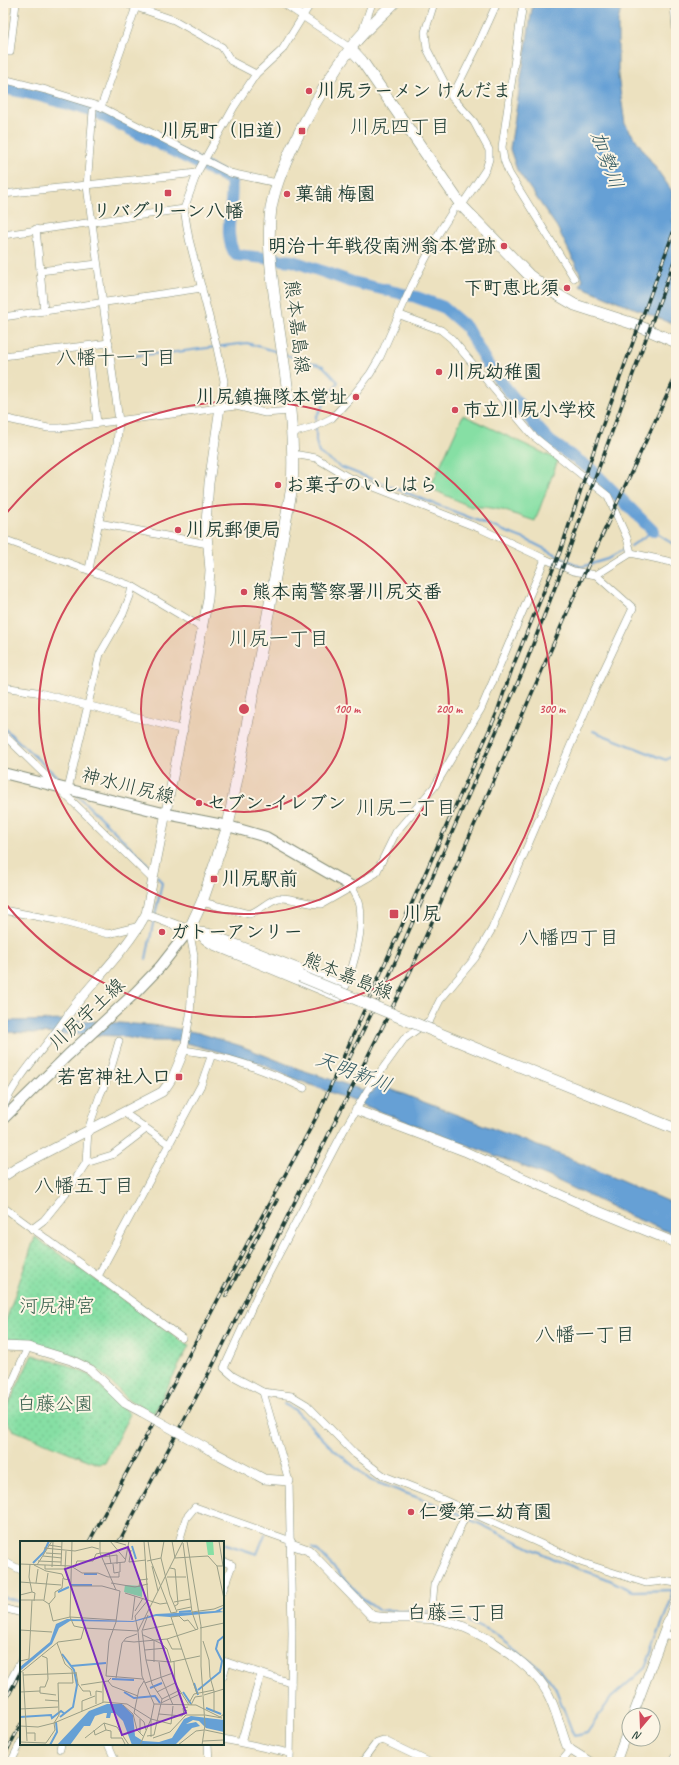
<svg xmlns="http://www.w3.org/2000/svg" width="679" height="1765" font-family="Caveat,'Klee One',sans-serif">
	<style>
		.park { fill: url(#park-dots); stroke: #528e6c }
		.pitch { fill: #86dfa4; stroke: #528e6c }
		.water { fill: #66a0d5; stroke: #426e84 }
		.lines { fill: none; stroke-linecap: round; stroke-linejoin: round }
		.stream { stroke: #66a0d5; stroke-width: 2 }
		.river { stroke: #66a0d5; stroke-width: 12 }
		.minor-casing { stroke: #868f7a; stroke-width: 8 }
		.tertiary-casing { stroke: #868f7a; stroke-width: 10 }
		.secondary-casing { stroke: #868f7a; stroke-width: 12 }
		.primary-casing { stroke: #868f7a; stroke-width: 12 }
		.minor { stroke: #fff; stroke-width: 7 }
		.tertiary { stroke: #fff; stroke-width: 9 }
		.secondary { stroke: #fff; stroke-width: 10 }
		.primary { stroke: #fff; stroke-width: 11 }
		.rail-casing { stroke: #1f3d34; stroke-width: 3.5 }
		.rail { stroke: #fcf5e5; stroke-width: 2; stroke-dasharray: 6; stroke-linecap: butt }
		.tertiary-bridge-casing { stroke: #868f7a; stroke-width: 10; stroke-linecap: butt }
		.primary-bridge-casing { stroke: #868f7a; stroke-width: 12; stroke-linecap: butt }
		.tertiary-bridge { stroke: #fff; stroke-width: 9 }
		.primary-bridge { stroke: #fff; stroke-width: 11 }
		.ring { fill: none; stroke: #d1495b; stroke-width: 2 }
		.poi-dot { fill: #d1495b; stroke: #fcf5e5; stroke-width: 1.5 }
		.labels { text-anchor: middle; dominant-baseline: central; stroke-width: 4; stroke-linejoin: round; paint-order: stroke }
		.poi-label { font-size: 19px; font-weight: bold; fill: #1f3d34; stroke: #fcf5e5; text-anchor: start }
		.street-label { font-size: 19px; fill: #1f3d34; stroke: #fcf5e5 }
		.park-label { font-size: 19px; fill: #345d4a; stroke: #fcf5e5 }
		.neighbourhood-label { font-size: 20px; fill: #1f3d34; stroke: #fcf5e5 }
		.water-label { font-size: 20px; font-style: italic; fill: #345b64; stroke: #fcf5e5 }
		.inset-river { fill: none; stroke: #66a0d5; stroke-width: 2 }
		.inset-road { fill: none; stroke: #9a9f87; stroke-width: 1 }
		.view { fill: #7b2cbf; fill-opacity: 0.15; stroke: #7b2cbf; stroke-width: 2 }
		.inset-edge { fill: none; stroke: #1f3d34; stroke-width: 2 }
		.centre { fill: #d1495b; stroke: #fcf5e5; stroke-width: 2 }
		.ring-label { font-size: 12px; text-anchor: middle; font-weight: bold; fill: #d1495b; stroke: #fcf5e5; stroke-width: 4; stroke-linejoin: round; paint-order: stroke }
	</style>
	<defs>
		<pattern id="park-dots" width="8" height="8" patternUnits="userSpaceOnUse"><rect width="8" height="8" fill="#86dfa4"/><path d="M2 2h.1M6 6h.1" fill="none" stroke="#73c08e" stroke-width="1.8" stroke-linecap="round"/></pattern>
	</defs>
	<rect width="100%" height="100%" fill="#fcf5e5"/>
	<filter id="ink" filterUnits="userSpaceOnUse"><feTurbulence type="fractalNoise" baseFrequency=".025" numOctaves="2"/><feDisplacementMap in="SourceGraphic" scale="8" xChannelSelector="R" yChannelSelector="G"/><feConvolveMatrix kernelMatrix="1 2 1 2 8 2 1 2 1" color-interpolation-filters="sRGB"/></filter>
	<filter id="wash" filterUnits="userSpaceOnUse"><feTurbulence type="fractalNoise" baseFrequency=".012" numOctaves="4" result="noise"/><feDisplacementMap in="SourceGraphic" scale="16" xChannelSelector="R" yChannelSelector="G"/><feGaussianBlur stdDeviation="0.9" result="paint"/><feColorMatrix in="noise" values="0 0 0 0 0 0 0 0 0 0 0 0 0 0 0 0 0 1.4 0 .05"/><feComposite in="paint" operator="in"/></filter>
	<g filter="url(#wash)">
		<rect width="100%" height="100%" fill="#ece1bf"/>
		<g class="park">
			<path d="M35,1237l154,109 -35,67 -25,-13 -35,-34 -24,-12 -41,-12h-26v-13z"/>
			<path d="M32,1355l35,10 22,10 41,39 -25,49 -7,1 -85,-34 -10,-14z"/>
		</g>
		<path class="pitch" d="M463,415l95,45 -23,61 -33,-11 -18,-3h-13l-41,-19z"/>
		<g class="water">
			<path d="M533,3h89l-4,19v54l7,48 47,67 1,32 3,1v101l-96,-39 3,-7 -26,-52 -40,-57 -7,-21z"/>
			<path d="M74,1020l89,6 36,7 42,13 58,23 73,24 5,-9 184,71 115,50v30l-46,-19 -82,-40 -255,-98 -39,-17 -75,-20h-34l-26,-5 -116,-4v-11z"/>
		</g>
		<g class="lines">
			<g class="stream">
				<path d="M286,355l37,11 15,16 -22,35v7"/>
				<path d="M130,356l46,-4 71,-9 31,9"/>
				<path d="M316,428v13l3,12 22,14 186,73 54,27 27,-8 19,-11"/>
				<path d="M631,546l22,-15 23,15"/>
				<path d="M3,725l2,4 60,55"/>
				<path d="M593,731l73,29 10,-6"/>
				<path d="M77,795l67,65 8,10"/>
				<path d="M155,915l7,-32 -5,-7"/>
				<path d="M146,959l8,-40"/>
				<path d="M284,1404l11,6 36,37 39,33 76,28 114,54 45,16 28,13 43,-1"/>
				<path d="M154,1542h5"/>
				<path d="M210,1542l1,-3 8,3"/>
				<path d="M223,1543l34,11 8,-20"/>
				<path d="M312,1548l6,3 45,48 15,11 51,1"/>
				<path d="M3,1597l18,5"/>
				<path d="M433,1611l32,9 27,13 49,36 14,18 19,49 13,-3 24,-35 34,-30 26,-68 1,-9"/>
			</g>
			<path class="river" d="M3,88l37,8 55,16 136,68c4,23 -10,56 5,75l57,6 59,21 64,15 27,10 23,20 22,38 47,60 16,17 40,27 62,62"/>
		</g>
	</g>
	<g filter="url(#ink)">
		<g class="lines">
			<g class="minor-casing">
				<g id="minor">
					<path d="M124,3l50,17 48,27 9,14 25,13"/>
					<path d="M283,3l67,45 3,-4"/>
					<path d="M523,3l-21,144 2,13 5,13 65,105"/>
					<path d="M674,3l2,28"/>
					<path d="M363,29l9,-26"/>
					<path d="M3,52h7l6,-49"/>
					<path d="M3,79l43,11 55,17 129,66 47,10"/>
					<path d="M452,97l25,-50 20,-44"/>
					<path d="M101,107l36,-103"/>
					<path d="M3,194l194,-21"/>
					<path d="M36,229l8,82"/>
					<path d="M3,235l181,-26"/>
					<path d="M40,271l57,-7"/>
					<path d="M400,315l41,15 11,9 80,96 76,61 19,42 4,15"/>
					<path d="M3,317l199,-29"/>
					<path d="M3,356l106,-13"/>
					<path d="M90,362l7,61"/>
					<path d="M220,407l4,-26 -7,-33 -28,-109 -5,-30 13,-36 37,-66 22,-33 26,-24 29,-47"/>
					<path d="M3,418l45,10h12l176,-22 29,7 25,-2"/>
					<path d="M292,433l22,-6 18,-9 23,-25 15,-19 10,-17 32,-72 28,-54 14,-22 10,-7 22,-33 3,-10v-9l-15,-28 -22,-25 -25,-48 -2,-17 9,-29"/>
					<path d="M293,454l23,4 30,18 135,53 64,30 28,12 23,4 37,33 -40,85 -101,236 -17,29 -35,42 -10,20 -26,19 -34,47 -26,44 -87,166 -33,72 9,8 30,16 29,4 15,9 48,49 29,22 44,17 155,70 63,20 18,-2 12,2"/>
					<path d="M99,523l109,21"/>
					<path d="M3,539l129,47 72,43"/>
					<path d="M89,569l22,-105 6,-21 2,-22 -32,-235 6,-75"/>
					<path d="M596,575l35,-22 45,10"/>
					<path d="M3,687l33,5 148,38"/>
					<path d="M3,734l150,146"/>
					<path d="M68,789l32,-135 23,-40 7,-18 2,-10"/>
					<path d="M202,902l47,12c11,-3 19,-14 30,-16 14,-1 28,7 43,6l54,-31 20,-41 39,-46 46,-77 64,-150"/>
					<path d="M3,910l53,10 52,14 32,-8"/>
					<path d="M189,930l5,25 -4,60 -6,35c44,6 79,19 120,38"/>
					<path d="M199,931l9,1 138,54"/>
					<path d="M204,940l7,5 128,53c13,-22 25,-66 21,-92 -1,-7 -6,-14 -9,-20"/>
					<path d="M3,1108c14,-33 46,-64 66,-95"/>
					<path d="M123,1112l47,33"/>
					<path d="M86,1163l26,-8 34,-26"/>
					<path d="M3,1207l179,131"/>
					<path d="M32,1229l12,-9 25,-31 17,-26 2,-33 12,-35 9,-20 10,-34"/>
					<path d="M98,1276l103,-191 11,-31"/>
					<path d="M263,1392l26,89 3,151 -2,130"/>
					<path d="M3,1403l25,-56"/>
					<path d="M179,1542l7,-24 9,-11 96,34"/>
					<path d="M223,1561l9,4 -9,25"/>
					<path d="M7,1563l14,7"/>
					<path d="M3,1608l18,5"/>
					<path d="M431,1619l3,-34 33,-73"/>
					<path d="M663,1634l13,3"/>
					<path d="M223,1661l68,22"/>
					<path d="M223,1676l4,-14"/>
					<path d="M3,1694l18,-33"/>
					<path d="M223,1739l67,14"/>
					<path d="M241,1742l20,-68"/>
					<path d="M108,1744l8,18"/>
					<path d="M208,1744l1,18"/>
					<path d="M60,1749l1,-5"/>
					<path d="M11,1762l10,-20"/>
					<path d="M362,1762l15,-20 6,-2 46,22"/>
					<path d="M561,1762l10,-12"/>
					<path d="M672,1762l2,-4 2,1"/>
				</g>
			</g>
			<g class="tertiary-casing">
				<g id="tertiary">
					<path d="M146,914l43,16"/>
					<path d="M69,1013c25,-33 57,-62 77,-99l62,-315 2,-29 -4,-47 3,-40 11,-76"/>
					<path d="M356,1110l108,41 117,53 95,39"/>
					<path d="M3,1177l15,-10 144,-75c11,-12 16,-27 22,-42"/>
					<path d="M3,1346l25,1 43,13 20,10 34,33 17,9"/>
					<path d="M208,1449l56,30 25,2"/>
					<path d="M291,1544l17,6 64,66c23,5 47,-1 69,4 33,6 90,42 106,72 9,16 13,36 20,54l4,4 19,12"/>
					<path d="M633,1715l43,-115"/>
					<path d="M616,1762l13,-36"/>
				</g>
			</g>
			<g class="secondary-casing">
				<g id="secondary">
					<path d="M3,773l164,41 61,12 38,11 85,49"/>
					<path d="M3,1119l65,-64 68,-63 24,-25 29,-37"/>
				</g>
			</g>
			<g class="primary-casing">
				<g id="primary">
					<path d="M350,48l12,13 99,144 68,70 17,13 29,17 59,19 42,18"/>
					<path d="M300,976l-111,-46 13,-28 26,-76 64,-339c5,-78 -16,-154 -22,-231 -1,-15 -1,-33 1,-48 8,-46 51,-121 79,-159 12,-17 29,-31 44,-46"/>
					<path d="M499,1058l177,71"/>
				</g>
			</g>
			<use href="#minor" class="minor"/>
			<use href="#tertiary" class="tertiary"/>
			<use href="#secondary" class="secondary"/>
			<use href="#primary" class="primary"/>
			<g class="rail-casing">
				<g id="rail">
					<path d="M344,1069l38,-77 140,-319 40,-104 114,-313"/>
					<path d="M226,1296l51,-96"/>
					<path d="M89,1542l59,-109 108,-206 44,-79 19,-36 55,-124 122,-273 17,-49 47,-114 39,-117 77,-210"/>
					<path d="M119,1542l92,-173 200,-399 169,-387 96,-207"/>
					<path d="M3,1706l18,-35"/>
					<path d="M3,1758l18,-34"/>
				</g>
			</g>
			<use href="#rail" class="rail"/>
			<g class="tertiary-bridge-casing">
				<path id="tertiary-bridge" d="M142,1412l66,37"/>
			</g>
			<g class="primary-bridge-casing">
				<path id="primary-bridge" d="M300,976l199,82"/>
			</g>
			<use href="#tertiary-bridge" class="tertiary-bridge"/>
			<use href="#primary-bridge" class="primary-bridge"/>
		</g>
	</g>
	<circle cx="244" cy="709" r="103" fill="#d1495b" fill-opacity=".12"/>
	<g class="ring">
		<circle cx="244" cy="709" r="103"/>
		<circle cx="244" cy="709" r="205"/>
		<path d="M5 515A308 308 0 1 1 5 903"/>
	</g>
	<g class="poi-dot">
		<circle cx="309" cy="91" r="4"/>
		<rect x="298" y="127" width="8" height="8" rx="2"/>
		<rect x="164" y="189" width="8" height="8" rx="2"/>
		<circle cx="287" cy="194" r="4"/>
		<circle cx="504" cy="246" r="4"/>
		<circle cx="567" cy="288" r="4"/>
		<circle cx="439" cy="372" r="4"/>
		<circle cx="356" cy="397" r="4"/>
		<circle cx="455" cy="410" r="4"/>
		<circle cx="278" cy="485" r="4"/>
		<circle cx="178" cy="530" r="4"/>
		<circle cx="244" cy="592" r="4"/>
		<circle cx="199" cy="803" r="4"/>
		<rect x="210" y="875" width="8" height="8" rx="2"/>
		<rect x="389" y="909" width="10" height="10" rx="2"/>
		<circle cx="162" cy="932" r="4"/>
		<rect x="175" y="1073" width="8" height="8" rx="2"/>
		<circle cx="411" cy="1512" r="4"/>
	</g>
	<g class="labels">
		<g class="poi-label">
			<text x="317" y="91">川尻ラーメン けんだま</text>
			<text x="294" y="131" text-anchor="end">川尻町（旧道）</text>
			<text x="295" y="194">菓舗 梅園</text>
			<text x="168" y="211" text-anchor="middle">リバグリーン八幡</text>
			<text x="496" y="246" text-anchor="end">明治十年戦役南洲翁本営跡</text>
			<text x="559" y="288" text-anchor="end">下町恵比須</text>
			<text x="447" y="372">川尻幼稚園</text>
			<text x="348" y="397" text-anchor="end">川尻鎮撫隊本営址</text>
			<text x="463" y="410">市立川尻小学校</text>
			<text x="286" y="485">お菓子のいしはら</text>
			<text x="186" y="530">川尻郵便局</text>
			<text x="252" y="592">熊本南警察署川尻交番</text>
			<text x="207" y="803">セブン-イレブン</text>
			<text x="222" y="879">川尻駅前</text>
			<text x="403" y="914">川尻</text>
			<text x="170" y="932">ガトーアンリー</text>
			<text x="171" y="1077" text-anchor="end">若宮神社入口</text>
			<text x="419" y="1512">仁愛第二幼育園</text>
		</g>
		<g class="street-label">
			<text transform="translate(297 327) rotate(83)">熊本嘉島線</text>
			<text transform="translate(128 786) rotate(14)">神水川尻線</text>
			<text transform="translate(348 976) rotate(22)">熊本嘉島線</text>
			<text transform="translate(87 1014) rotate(-43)">川尻宇土線</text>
		</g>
		<g class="park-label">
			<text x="57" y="1306">河尻神宮</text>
			<text x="55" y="1404">白藤公園</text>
		</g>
		<g class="neighbourhood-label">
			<text x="400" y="126">川尻四丁目</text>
			<text x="116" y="357">八幡十一丁目</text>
			<text x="279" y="638">川尻一丁目</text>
			<text x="406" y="807">川尻二丁目</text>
			<text x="569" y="937">八幡四丁目</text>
			<text x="84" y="1185">八幡五丁目</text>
			<text x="585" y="1334">八幡一丁目</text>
			<text x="457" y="1612">白藤三丁目</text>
		</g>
		<g class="water-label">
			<text transform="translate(607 160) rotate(70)">加勢川</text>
			<text transform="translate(354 1072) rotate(21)">天明新川</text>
		</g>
	</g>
	<g transform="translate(20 1541)">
		<rect width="204" height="204" fill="#ece1bf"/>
		<path d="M105,44l17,1v11l-18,-5z" fill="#86dfa4"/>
		<path d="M186,0h7l1,14h-6z" fill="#86dfa4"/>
		<path d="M204,66l-4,4 4,1 -54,5 -14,-1 -23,6 -63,-1 -11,7 -7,16 -32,27v-4l30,-25 6,-18 11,-5 66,2 23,-7 59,-3zM87,163h15l11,11 2,21 8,5 16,1 13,-4 12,-19 7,-3 33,4v12l-18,-4 -7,-7 -6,-1 -7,4 10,-2 4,4 -8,2 -17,17h-43l-9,-24 -8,-8h-4l-1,5h-4l1,-5h-3l-9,3 -5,10h-6l-14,19h-13l32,-34z" fill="#66a0d5"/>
		<path class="inset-river" d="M112,5l4,13M13,22l11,-11 5,-11M64,33h13M51,44h21M38,51l11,-5M159,71l12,-1M51,125l35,-3M92,138l22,1M174,142l4,12M130,147l12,-5M178,149l22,-18 2,-11 -6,-12 2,-8 6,-5M104,151l10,6 21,-2 5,7M163,151l8,12M186,167l15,6M0,176l31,-2 1,3 9,-7 4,3M40,176l13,-10 4,-22 -3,-15 -12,-16M30,204l7,-13 -1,-10"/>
		<path class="inset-road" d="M52,0l-2,76 46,3M80,0v12l16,37M90,0l15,18M92,0l14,4M128,0l3,20 20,52M144,0l-3,17 9,37 7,17 -6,1M152,0l3,17 33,-2 9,10h7M167,0l14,85v40l4,59 -3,20M199,0l4,25M163,2l9,69M28,4l14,2M24,7l31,3 17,-4 7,2M111,9l-2,12 17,-2M26,12l16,1M23,15l19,2M82,16l15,-2v9M18,20l23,1M127,20l14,-3M0,23l51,2 11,7h16l10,4M10,23l-1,13 3,15 3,1 -1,8M84,23l21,-2 4,-21M93,23l1,9 6,-1v-9M14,24l12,6 16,3 2,5 6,1M17,24l15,-24M25,24v4h20l1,-18M41,24l1,-24M132,25l6,25M197,25l7,33M32,26l1,-26M55,26l2,-6h16l3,-7 5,-1h8l2,11M150,27l5,1 3,35 -3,2M88,36h11v-4M147,36h19M0,41l41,3M16,42l2,-14M91,42l24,4 13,-3M50,45h32l18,5 -4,31 -7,19 -3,35 37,3M119,46l1,-7 8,-1M105,52l35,11 7,-1M0,54l12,-3M0,59h23l6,4 4,17 17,-4 4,9 10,2M24,59l4,-27M154,61l16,-3M29,63l6,-7v-5l7,-4 1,-10M157,69l14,-3M115,70l8,-13M151,76l26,77M151,76l8,-1 5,5 4,-1 8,10M112,79l3,-24M180,87l24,-5M0,89l32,2M123,89l30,-6M118,90l-3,-15 13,-16 -4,-59M123,94l19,9 5,5 4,13M147,98l5,10h10M104,100l10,1 33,-3 31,-10 -6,-17 22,-3 10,-4M134,100v21M183,100l6,19 1,17 4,14v21M125,109l21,-2M126,119l25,2 29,-6M0,120l9,-2 3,-59M139,121l2,15 12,28M154,121l1,21 14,22M3,131l4,69M56,131l2,12 5,7h7l1,5M0,132l38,-31 23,-3 3,-11 54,3M3,134l53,-2M96,137l6,-35 4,-5 11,-4M88,140l4,5 26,10M124,140l-5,8 -5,24 10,9 2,8M125,142l28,-10M61,144l27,-4 3,-3M20,150v-4h5l3,-8 -1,-21 -5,-2M0,151l20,-1v2l16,2M137,151l18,-9M184,154l20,-6M142,158l18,-9M25,159l14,1M83,161v-21M141,162l21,-10M169,162l5,-9 20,-4M76,163v-13l6,1M134,163l42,1 24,12 4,-3M103,164l10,9 4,16 6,6M171,164l4,-8 7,-1M0,168l38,-2M62,170v-10l13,-5M139,173l23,2 5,-6M164,174l-1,-7 5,-1M185,174l17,3M84,182l13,4 12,18M0,185l18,1 16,-4 5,-8 -1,-32h15l-1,-13 -7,-6 -8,-21M74,189l1,5 11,-5 5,1v7h11l3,6M185,189l19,4M7,192h8v8M120,192v-14M127,195l7,-1 8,-36 -10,-15 -6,-24 -4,-29 6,-16M131,196v-18l20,5 2,-18M65,197l19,-15 2,7M133,197l17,-6 16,-17h18M183,200l21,-1M0,201l26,1 9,-13 -1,-7 50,-21 23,2 24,15M120,204l11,-26 3,-15 -12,-28 -4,-45 45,-90M158,204l18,-14 8,-1"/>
		<path class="view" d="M108,6l58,166 -64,22 -57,-166z"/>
		<rect width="204" height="204" class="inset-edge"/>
	</g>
	<circle cx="244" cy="709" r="6" class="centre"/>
	<g class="ring-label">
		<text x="347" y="713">100 m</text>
		<text x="449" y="713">200 m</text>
		<text x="552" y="713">300 m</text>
	</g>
	<rect width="679" height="1765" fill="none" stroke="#fcf5e5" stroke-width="16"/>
	<g transform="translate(641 1727) rotate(199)"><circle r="19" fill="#fcf5e5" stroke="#a4ab9e"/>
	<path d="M0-3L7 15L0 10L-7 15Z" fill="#d1495b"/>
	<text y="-6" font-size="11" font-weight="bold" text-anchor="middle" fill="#1f3d34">N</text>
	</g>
</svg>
